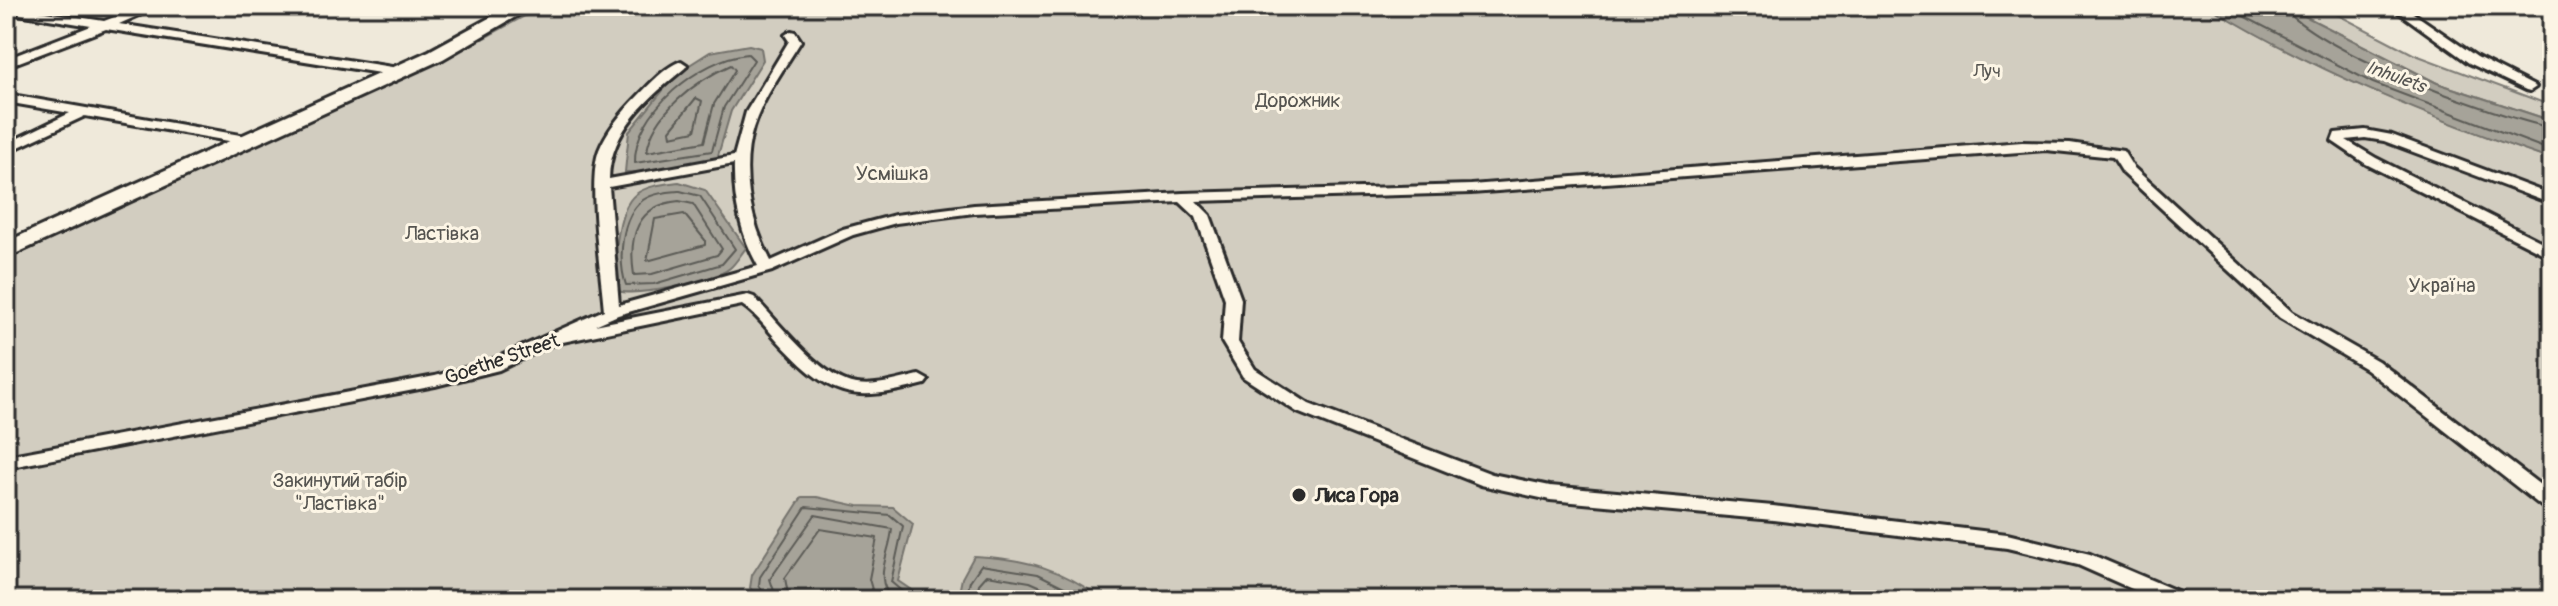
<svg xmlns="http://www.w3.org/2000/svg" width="2558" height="606" font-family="Pangolin,sans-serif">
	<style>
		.green { fill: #d2cdc0; stroke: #7e7c76; stroke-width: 2 }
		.water { fill: #a6a399; stroke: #75736d; stroke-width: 2 }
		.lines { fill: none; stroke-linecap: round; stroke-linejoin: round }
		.shore { stroke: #5c5b57; stroke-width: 2 }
		.street-casing { stroke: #2b2b2b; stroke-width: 6 }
		.primary-casing { stroke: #2b2b2b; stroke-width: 6 }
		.street { fill: #fcf5e5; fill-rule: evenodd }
		.primary { fill: #fcf5e5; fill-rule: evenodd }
		.poi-dot { fill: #2b2b2b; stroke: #fcf5e5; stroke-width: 3 }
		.labels { text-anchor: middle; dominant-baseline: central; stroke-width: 6; stroke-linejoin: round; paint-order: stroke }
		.far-park-label { font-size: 18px; fill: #555450; stroke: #fcf5e5 }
		.far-water-label { font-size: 18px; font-style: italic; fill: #565552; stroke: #fcf5e5 }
		.park-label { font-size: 20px; fill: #555450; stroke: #fcf5e5 }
		.street-label { font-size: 20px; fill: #2b2b2b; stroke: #fcf5e5 }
		.poi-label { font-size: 20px; font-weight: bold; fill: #2b2b2b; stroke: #fcf5e5; text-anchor: start }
	</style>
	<rect width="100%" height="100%" fill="#efe9da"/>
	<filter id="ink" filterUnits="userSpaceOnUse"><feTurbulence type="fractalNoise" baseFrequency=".0125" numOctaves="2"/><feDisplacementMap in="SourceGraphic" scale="16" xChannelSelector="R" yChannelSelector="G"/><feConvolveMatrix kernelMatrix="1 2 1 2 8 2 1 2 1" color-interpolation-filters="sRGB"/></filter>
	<g filter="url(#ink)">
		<g class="green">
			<path d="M543,6h1665c109,66 225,112 344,154v440h-2546v-340l445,-204z"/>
			<path d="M2285,6h36l92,48 139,52v15l-115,-38z"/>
		</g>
		<g class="water">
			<path d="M2208,6h77l152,77 115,38v39c-119,-41 -236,-88 -344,-154z"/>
			<path d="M749,45l12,3 2,12 -32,51 -14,48 -72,13h-20l4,-40 48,-59 33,-21z"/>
			<path d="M679,182l26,8 41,58c-5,6 -10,15 -16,20 -15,13 -93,29 -112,23 -6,-22 -2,-82 18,-97 12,-9 29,-10 43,-12z"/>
			<path d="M802,497h15l41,9 35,1 20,17 -15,57 28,19 32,-2 4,-20 12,-22c53,3 87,12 130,44h-342l-12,-12 2,-13z"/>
		</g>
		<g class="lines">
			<g class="shore">
				<path d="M2224,6l149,77 179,68"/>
				<path d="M2282,6c40,48 207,108 270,122"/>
				<path d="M748,54l6,6 -30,47 -12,44 -77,12c-2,-51 66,-105 113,-109z"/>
				<path d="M731,65l4,5 -21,34 -10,38 -57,10c5,-39 50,-72 84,-87z"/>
				<path d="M696,98l6,3 -7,30 -24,5 -1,-6z"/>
				<path d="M680,191l20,5 35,53 -13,15 -68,20 -28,1c-8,-24 -6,-68 17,-85 10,-7 25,-8 37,-9z"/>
				<path d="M679,201l14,3 29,45 -5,6 -65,19 -18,1c-6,-39 3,-70 45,-74z"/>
				<path d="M684,214l21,26v5l-58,16 8,-42z"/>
				<path d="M767,600l-8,-15 1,-8 46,-70 84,8 13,11 -12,56 21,18"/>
				<path d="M777,600l-7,-21 45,-64 77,14c-2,26 -21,50 2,71"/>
				<path d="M789,600l-4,-22 35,-49 57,9 -8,41 6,21"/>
				<path d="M966,600l4,-19 11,-16 57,9 52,26"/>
				<path d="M976,600l3,-16 8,-9 43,7 41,18"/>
			</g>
			<g class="street-casing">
				<g id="street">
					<path d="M6,6l98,15 40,-15h16l-41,18 279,44 6,4 -6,4 -292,-47 -100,38v-8l85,-33 -85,-14z"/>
					<path d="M484,6h30l10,4c-9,6 -31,2 -40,-4z"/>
					<path d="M2390,6h13l74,51 59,30 -6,4 -4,-1 -57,-27z"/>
					<path d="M791,31l4,1 6,9c-17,28 -38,56 -48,87 -13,42 -3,94 18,133l72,-32 52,-14 79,-10 209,-12 288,-8 551,-43 48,1 53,8 10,16 159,145 86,49 174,133v17l-7,-2 -179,-140 -86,-51 -157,-145 -10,-16 -67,-7 -575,43 -275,8 14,14 31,84 -3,43 17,27 54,35 183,70 58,12 223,20 234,28 83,20 94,40 3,6h-30l-79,-35 -71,-17 -234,-28 -223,-20 -69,-15 -184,-73 -54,-35 -21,-35 3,-43 -29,-82 -16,-15 -206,11 -78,10 -43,12 -81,36 -154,44 -23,10 153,-30 6,2c24,24 68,83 103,87 21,3 42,-5 62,-9l9,5 -3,4c-76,20 -95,13 -148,-44 -11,-12 -22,-27 -35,-35l-189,39 -54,26 -64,16 -429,82v-12l429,-80 52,-14 117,-52c-3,-38 -17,-128 -5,-160 8,-20 24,-39 39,-54 12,-12 27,-29 43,-35l6,4 -2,3c-35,29 -75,61 -76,111l125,-23 12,-44 43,-71 -4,-6zM734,164c-1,36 7,71 24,102l-139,39 -10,-118z"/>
					<path d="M6,94l240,42 7,4 -7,4 -161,-28 -79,37v-9l64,-31 -64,-11z"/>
					<path d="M2365,130l27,5 160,60v9l-168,-63 -19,-3 -19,2 30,18 176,89v11l-186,-94 -34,-23 3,-8z"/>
				</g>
			</g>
			<g class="primary-casing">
				<path id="primary" d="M511,6h23l-91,53 -437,199v-16l423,-191z"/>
			</g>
			<use href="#street" class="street"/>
			<use href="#primary" class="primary"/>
		</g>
	</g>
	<circle class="poi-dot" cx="1299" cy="495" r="8"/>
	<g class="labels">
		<g class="far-park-label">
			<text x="1987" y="71">Луч</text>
		</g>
		<g class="far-water-label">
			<text transform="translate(2396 77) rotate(20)">Inhulets</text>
		</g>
		<g class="park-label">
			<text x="1298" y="100">Дорожник</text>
			<text x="892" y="173">Усмішка</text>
			<text x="442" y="233">Ластівка</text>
			<text x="2442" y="285">Україна</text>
			<text x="340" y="480">Закинутий табір<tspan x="340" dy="23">"Ластівка"</tspan></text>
		</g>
		<g class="street-label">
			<text transform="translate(502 359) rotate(-19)">Goethe Street</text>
		</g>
		<g class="poi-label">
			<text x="1315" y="495">Лиса Гора</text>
		</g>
	</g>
	<rect width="2558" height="606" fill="none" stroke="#fcf5e5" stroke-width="32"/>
	<rect x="16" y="16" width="2526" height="574" fill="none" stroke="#2b2b2b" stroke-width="3" filter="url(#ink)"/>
</svg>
